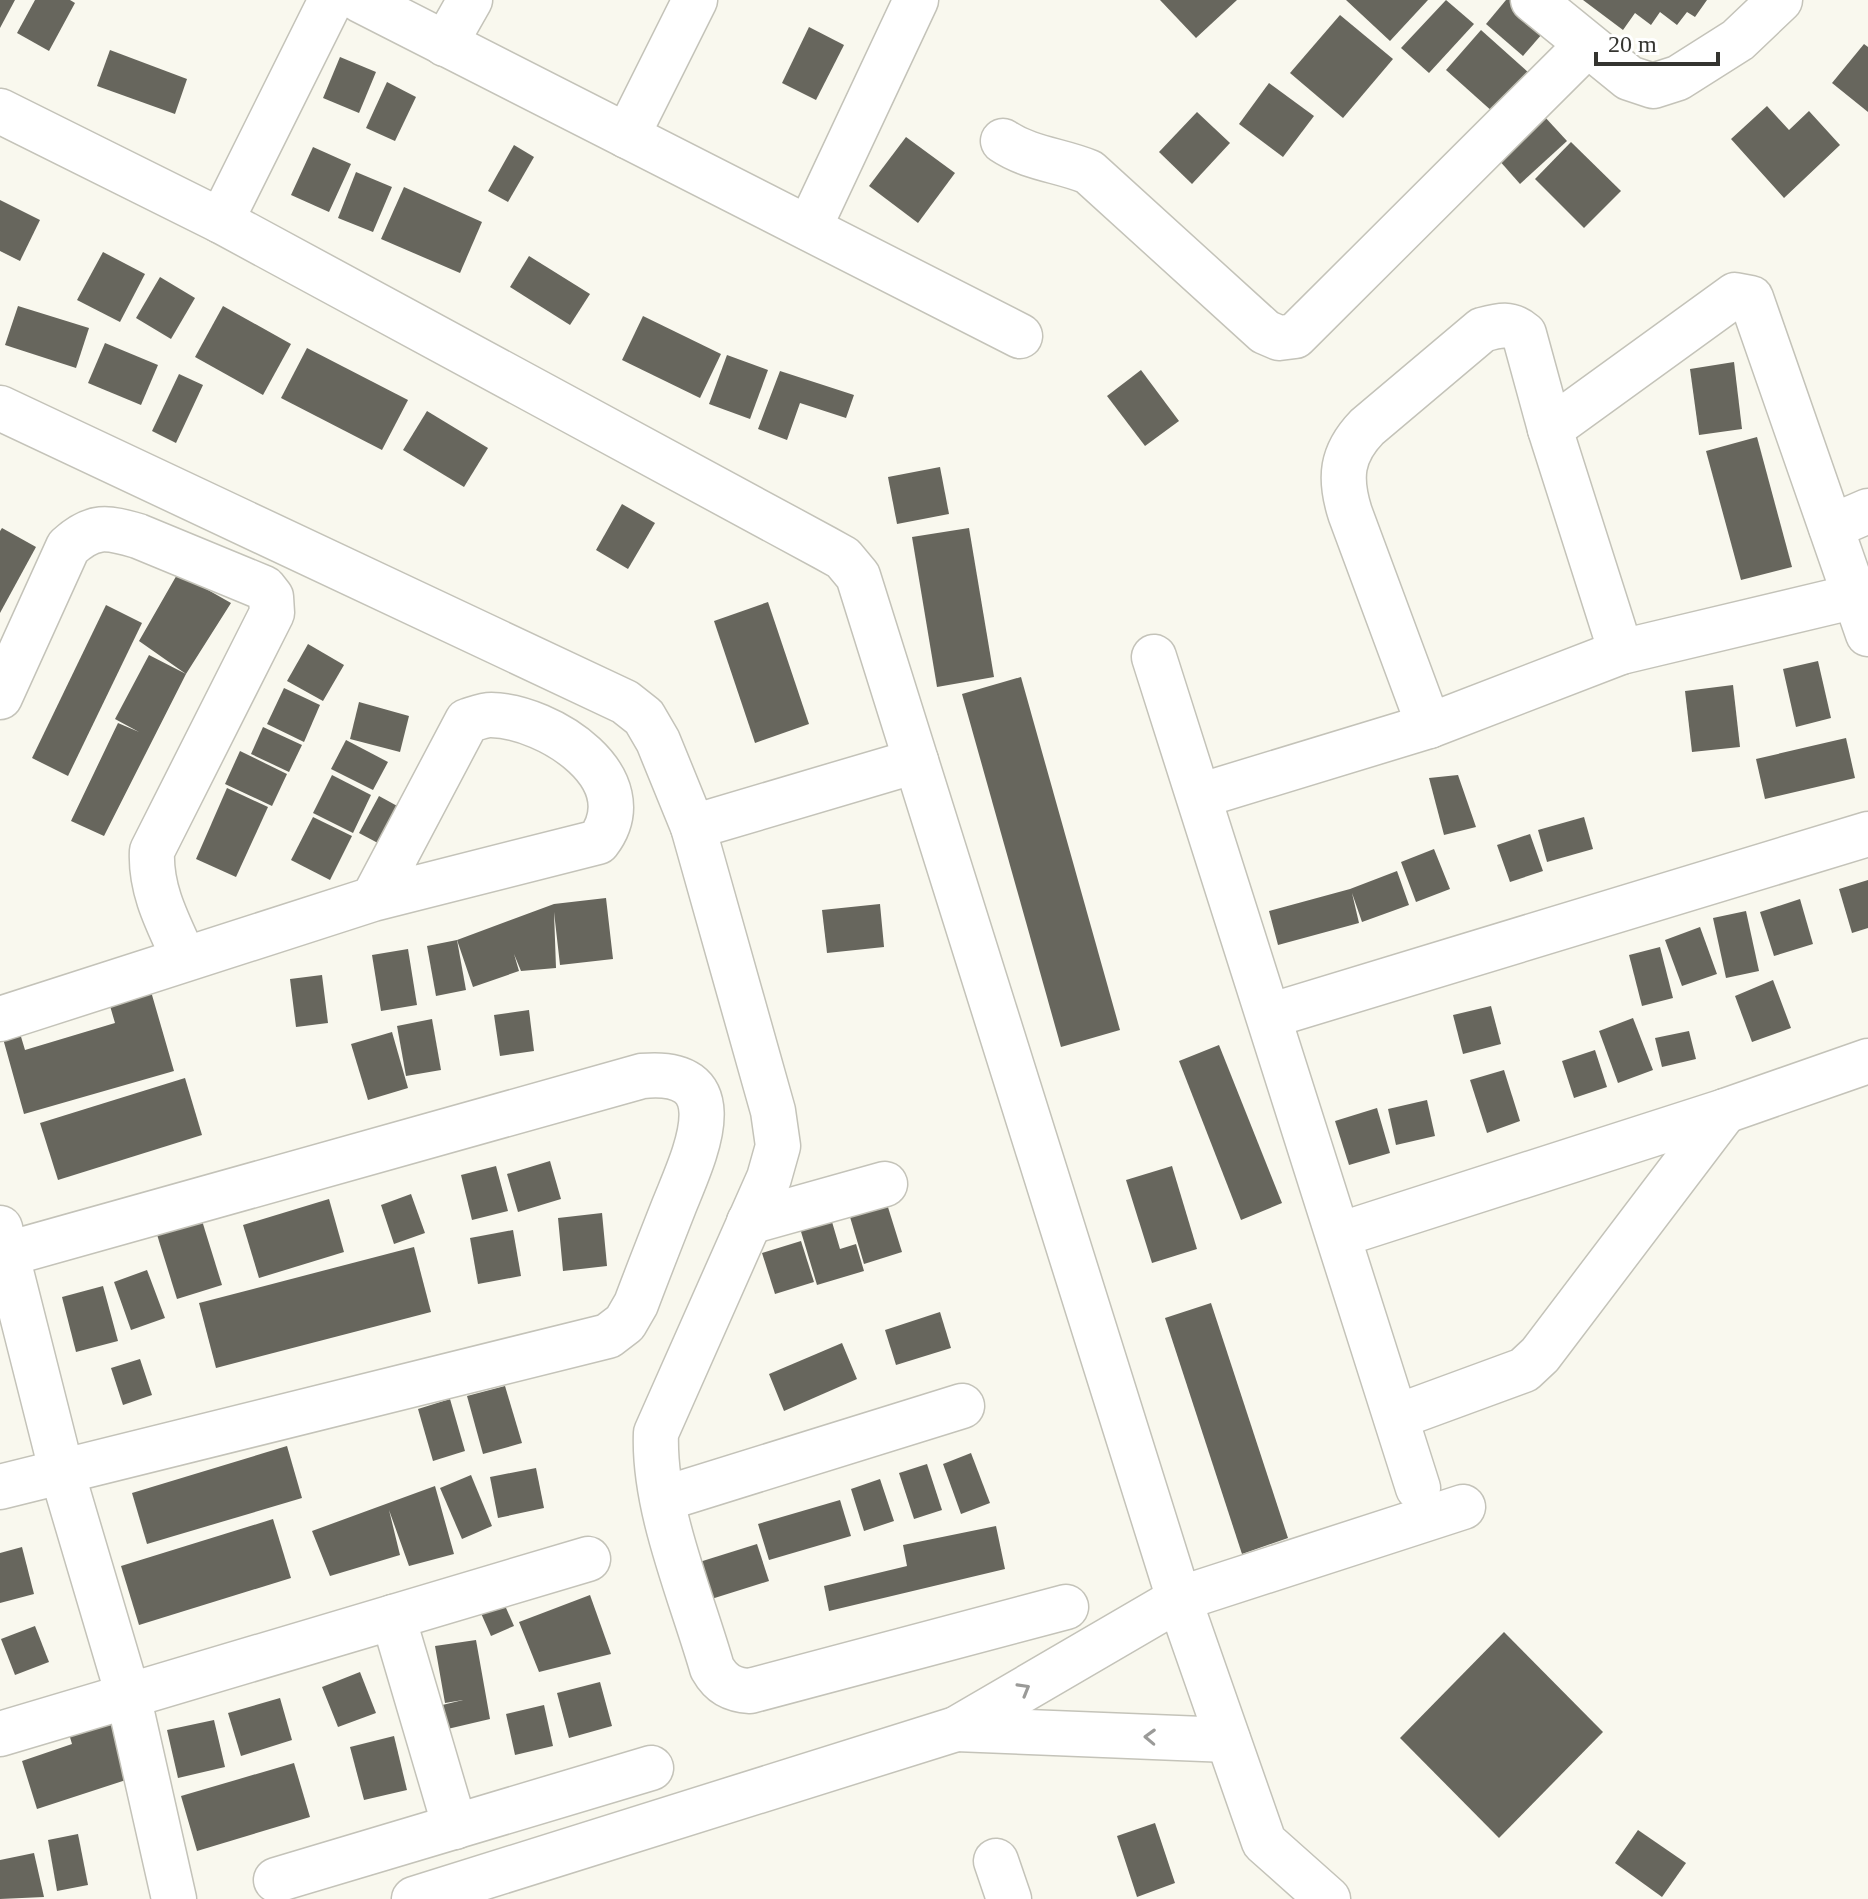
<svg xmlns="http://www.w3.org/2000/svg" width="1868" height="1899" font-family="Georgia,serif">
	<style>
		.building { fill: #67665d }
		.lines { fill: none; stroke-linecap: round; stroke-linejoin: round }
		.minor-casing { stroke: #c4c3b9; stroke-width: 47 }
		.minor { stroke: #fff; stroke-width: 44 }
		.oneway { stroke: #9a9a98 }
	</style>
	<rect width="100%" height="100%" fill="#f9f8ee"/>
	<g class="building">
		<path d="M0,0h15l-15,28z"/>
		<path d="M35,0h35l5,3 -26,48 -32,-18z"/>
		<path d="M1160,0h77l-41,38z"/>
		<path d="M1346,0h82l-38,41z"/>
		<path d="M1446,0l28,24 -45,49 -28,-25z"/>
		<path d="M1506,0h12l31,26 -26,30 -37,-32z"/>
		<path d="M1583,0h124l-12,17 -8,-5 -10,13 -17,-13 -9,13 -16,-12 -12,17z"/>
		<path d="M1340,15l53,44 -50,59 -53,-45z"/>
		<path d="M809,27l35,18 -28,55 -34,-17z"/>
		<path d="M1481,30l48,43 -35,40 -48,-43z"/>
		<path d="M1864,44l4,3v65l-36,-29z"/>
		<path d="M110,50l77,29 -12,35 -78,-28z"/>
		<path d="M340,57l36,15 -17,41 -36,-15z"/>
		<path d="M387,82l29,15 -21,44 -29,-13z"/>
		<path d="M1269,83l45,33 -31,41 -44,-33z"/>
		<path d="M1767,106l22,24 20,-19 31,34 -56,53 -53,-59z"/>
		<path d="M1197,112l33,31 -38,41 -33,-32z"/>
		<path d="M1544,116l23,25 -47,43 -22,-25z"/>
		<path d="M906,137l49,36 -37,50 -49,-37z"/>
		<path d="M1571,142l50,49 -37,37 -49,-49z"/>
		<path d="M514,145l20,12 -26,45 -20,-11z"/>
		<path d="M313,147l38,17 -22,48 -38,-17z"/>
		<path d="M356,172l36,15 -19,45 -35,-14z"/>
		<path d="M404,187l78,35 -22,51 -79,-34z"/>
		<path d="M0,200l40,20 -20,41 -20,-10z"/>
		<path d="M103,252l42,22 -25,48 -43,-22z"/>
		<path d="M529,256l61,38 -20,31 -60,-38z"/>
		<path d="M160,277l35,21 -24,41 -35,-21z"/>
		<path d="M18,306l71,22 -13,40 -71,-23z"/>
		<path d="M223,306l68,38 -28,51 -68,-38z"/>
		<path d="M643,316l78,38 -21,44 -78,-38z"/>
		<path d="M105,343l53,22 -17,40 -53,-22z"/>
		<path d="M307,348l101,52 -26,50 -101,-52z"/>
		<path d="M727,355l41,15 -18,49 -41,-15z"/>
		<path d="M1734,362l8,67 -43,6 -9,-66z"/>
		<path d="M1141,370l38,51 -34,25 -38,-50z"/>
		<path d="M780,371l74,24 -8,23 -46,-15 -13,37 -29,-11z"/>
		<path d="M179,374l24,11 -27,58 -24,-12z"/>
		<path d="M427,411l61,37 -24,39 -61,-37z"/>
		<path d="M1757,437l35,130 -51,13 -35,-129z"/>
		<path d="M940,467l9,47 -52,10 -9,-47z"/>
		<path d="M622,504l33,19 -27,46 -32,-19z"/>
		<path d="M2,528l34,19 -36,66v-82z"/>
		<path d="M969,528l25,149 -57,10 -25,-150z"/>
		<path d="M178,573l53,30 -45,71 -82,162 -33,-15 47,-98 21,9 -24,-13 34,-64 37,19 -47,-33z"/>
		<path d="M768,602l41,122 -54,19 -41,-122z"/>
		<path d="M106,605l36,18 -74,153 -36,-18z"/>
		<path d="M308,644l36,21 -21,36 -36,-20z"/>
		<path d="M1818,661l13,57 -35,9 -13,-58z"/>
		<path d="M1021,677l99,353 -59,17 -99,-353z"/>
		<path d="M1733,685l7,62 -48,5 -7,-61z"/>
		<path d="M284,688l36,17 -16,37 -37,-18z"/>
		<path d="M359,702l50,14 -9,36 -50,-13z"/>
		<path d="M263,727l39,18 -13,27 -38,-18z"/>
		<path d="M1846,738l9,40 -90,21 -9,-40z"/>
		<path d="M346,740l42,22 -15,28 -42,-21z"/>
		<path d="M240,751l47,23 -15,32 -47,-22z"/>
		<path d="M332,775l39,20 -18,38 -40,-20z"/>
		<path d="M1458,775l18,52 -32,8 -15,-57z"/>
		<path d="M227,788l41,19 -32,70 -40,-18z"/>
		<path d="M379,796l31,17 -19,37 -32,-17z"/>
		<path d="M313,817l39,19 -22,44 -39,-20z"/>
		<path d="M1584,817l9,32 -46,13 -9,-32z"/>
		<path d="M1530,834l13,37 -33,11 -13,-37z"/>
		<path d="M1434,849l16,40 -34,13 -15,-40z"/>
		<path d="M1397,871l12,34 -47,17 -10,-29 7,30 -81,22 -9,-34 81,-22z"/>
		<path d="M1868,880v48l-16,5 -13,-44z"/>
		<path d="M606,898l7,61 -53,6 -6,-53 2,56 -35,3 -7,-17 5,17 -46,16 -16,-47 97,-36z"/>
		<path d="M1800,899l13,45 -39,12 -14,-44z"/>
		<path d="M880,904l4,43 -57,6 -5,-43z"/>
		<path d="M1746,911l13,60 -33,7 -13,-60z"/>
		<path d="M1700,927l17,47 -35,12 -17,-46z"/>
		<path d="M457,940l9,50 -30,6 -9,-50z"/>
		<path d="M1660,947l13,51 -31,8 -13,-51z"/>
		<path d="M408,949l9,56 -36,6 -9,-56z"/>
		<path d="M322,975l6,48 -32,4 -6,-48z"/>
		<path d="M1773,980l18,48 -39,14 -17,-46z"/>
		<path d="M150,988l24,83 -150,43 -22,-79 17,-5 6,20 90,-27 -7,-24z"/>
		<path d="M1491,1006l10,38 -38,10 -10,-39z"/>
		<path d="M529,1010l5,41 -34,5 -6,-41z"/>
		<path d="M1633,1018l20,52 -35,13 -19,-52z"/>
		<path d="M432,1019l9,51 -35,6 -9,-50z"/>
		<path d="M1689,1031l7,28 -34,8 -7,-29z"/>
		<path d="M392,1032l16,56 -40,12 -17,-56z"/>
		<path d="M1219,1045l63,158 -41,17 -62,-159z"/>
		<path d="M1595,1050l12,37 -33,11 -12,-37z"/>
		<path d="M1504,1070l16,51 -33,12 -17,-53z"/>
		<path d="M185,1078l17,57 -144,45 -18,-57z"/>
		<path d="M1427,1100l8,36 -39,9 -8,-36z"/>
		<path d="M1377,1108l13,45 -41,12 -14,-44z"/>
		<path d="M550,1161l11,38 -43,13 -11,-38z"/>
		<path d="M496,1166l12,45 -36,9 -11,-45z"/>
		<path d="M1172,1166l25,83 -45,14 -26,-83z"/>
		<path d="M411,1194l14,39 -31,11 -13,-39z"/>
		<path d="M329,1199l15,53 -85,26 -16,-53z"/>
		<path d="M887,1204l15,48 -38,12 -14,-47z"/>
		<path d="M199,1211l23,74 -45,14 -23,-74z"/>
		<path d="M602,1213l5,53 -44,5 -5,-53z"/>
		<path d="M830,1215l10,34 16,-5 8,27 -47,14 -18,-60z"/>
		<path d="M513,1230l8,46 -43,8 -8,-46z"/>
		<path d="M801,1241l13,41 -39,12 -13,-41z"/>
		<path d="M414,1247l17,65 -215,56 -17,-65z"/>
		<path d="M147,1270l18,48 -34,12 -17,-48z"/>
		<path d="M103,1286l15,55 -42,11 -14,-55z"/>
		<path d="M1211,1303l77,235 -46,16 -77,-236z"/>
		<path d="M940,1312l11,36 -55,17 -11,-35z"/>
		<path d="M842,1343l15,36 -73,32 -15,-37z"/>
		<path d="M140,1359l12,36 -29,10 -12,-37z"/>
		<path d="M505,1386l17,57 -39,11 -16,-58z"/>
		<path d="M450,1399l15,52 -32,10 -15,-52z"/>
		<path d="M287,1446l15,52 -155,46 -15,-51z"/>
		<path d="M971,1453l19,50 -29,11 -18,-50z"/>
		<path d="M927,1464l15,46 -28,9 -15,-46z"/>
		<path d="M536,1468l8,40 -46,10 -8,-41z"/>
		<path d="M471,1475l21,51 -30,13 -22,-51z"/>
		<path d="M880,1479l14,42 -30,10 -13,-42z"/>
		<path d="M435,1486l19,68 -45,12 -20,-56 11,45 -70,21 -18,-45z"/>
		<path d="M840,1500l11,36 -82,24 -11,-36z"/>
		<path d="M273,1519l18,59 -152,47 -18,-59z"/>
		<path d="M996,1526l9,43 -176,42 -5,-25 83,-20 -4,-21z"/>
		<path d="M757,1544l12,37 -64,20 -12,-37z"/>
		<path d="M22,1547l12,47 -34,9v-50z"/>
		<path d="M590,1595l21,59 -72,18 -20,-50z"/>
		<path d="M503,1601l11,25 -23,10 -11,-25z"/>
		<path d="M35,1626l14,36 -34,13 -14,-36z"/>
		<path d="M1504,1632l99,100 -104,106 -99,-100z"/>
		<path d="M476,1640l14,79 -51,12 -5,-24 29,-7 -18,3 -10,-57z"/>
		<path d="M360,1672l16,41 -38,14 -16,-40z"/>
		<path d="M600,1682l12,44 -43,12 -12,-45z"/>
		<path d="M280,1698l12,42 -51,16 -13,-43z"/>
		<path d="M544,1705l9,41 -38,9 -9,-41z"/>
		<path d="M111,1711l21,67 -95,31 -15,-48 50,-17 -5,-17z"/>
		<path d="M214,1720l11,47 -47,11 -11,-48z"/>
		<path d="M394,1736l13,54 -43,10 -14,-53z"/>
		<path d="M294,1763l16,54 -113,34 -16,-55z"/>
		<path d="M1155,1823l20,60 -38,14 -20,-61z"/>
		<path d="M1638,1830l48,33 -24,34 -47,-34z"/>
		<path d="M78,1834l10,51 -31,6 -9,-51z"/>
		<path d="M34,1853l10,44 -44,2v-39z"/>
	</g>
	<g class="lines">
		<g class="minor-casing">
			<g id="minor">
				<path d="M360,0l660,336"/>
				<path d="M1533,0l96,78 24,8 25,-8 60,-38 42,-40"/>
				<path d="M445,44l25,-44"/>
				<path d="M0,111l221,110 604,327 18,10 15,18 321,1023 85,243 64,57"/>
				<path d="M627,136l68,-136"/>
				<path d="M1003,141c27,18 57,19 86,31l176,160 14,6 16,-2 291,-290"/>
				<path d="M221,221l110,-221"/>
				<path d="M809,228l107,-228"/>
				<path d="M0,408l625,294 19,15 14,24 35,86 80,284 5,35 -9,32 -113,255c-3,75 35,162 56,235 9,16 20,22 38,23l316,-84"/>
				<path d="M1550,429l185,-134 16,3 117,336"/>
				<path d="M1831,527l37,-16"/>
				<path d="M1154,657l264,831"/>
				<path d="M0,697l68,-150c25,-23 39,-20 70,-11l126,52 7,9 1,16 -120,238c-2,39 16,72 32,107"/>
				<path d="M1429,726l-79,-213c-11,-35 -9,-59 17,-86l115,-97c18,-5 28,-8 42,4l26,95 71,223"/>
				<path d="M1199,796l230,-70 192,-74 235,-56"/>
				<path d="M693,827l223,-66"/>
				<path d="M1269,1016l599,-182"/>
				<path d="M0,1019l373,-120 225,-57c48,-63 -49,-126 -107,-127 -8,0 -17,4 -24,6l-94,178"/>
				<path d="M749,1222l136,-38"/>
				<path d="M0,1228l61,241 67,226 46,204"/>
				<path d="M1339,1235l386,-124 143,-50"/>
				<path d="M0,1256l642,-180c96,-9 52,80 32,130 -13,33 -26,66 -38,98l-11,19 -17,13 -608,151"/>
				<path d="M1396,1417l128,-47 16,-15 185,-244"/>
				<path d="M663,1499l299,-93"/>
				<path d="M393,1617l62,210"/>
				<path d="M956,1729l272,11"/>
				<path d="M0,1734l588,-175"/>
				<path d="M996,1861l13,38"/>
				<path d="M276,1880l375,-112"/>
				<path d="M414,1899l542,-170 223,-130 284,-92"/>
			</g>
		</g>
		<use href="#minor" class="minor"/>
	</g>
	<defs><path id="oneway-chevron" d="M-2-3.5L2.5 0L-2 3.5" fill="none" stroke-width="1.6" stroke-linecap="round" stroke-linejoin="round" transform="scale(2)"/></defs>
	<g class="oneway">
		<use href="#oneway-chevron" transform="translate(1024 1689) rotate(-30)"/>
		<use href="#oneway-chevron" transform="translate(1150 1737) rotate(-178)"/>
	</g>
	<path d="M1596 52v12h122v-12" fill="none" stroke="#343430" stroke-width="4"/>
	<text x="1608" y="52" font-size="24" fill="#343430" stroke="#ffffff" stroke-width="6" paint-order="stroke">20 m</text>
</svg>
